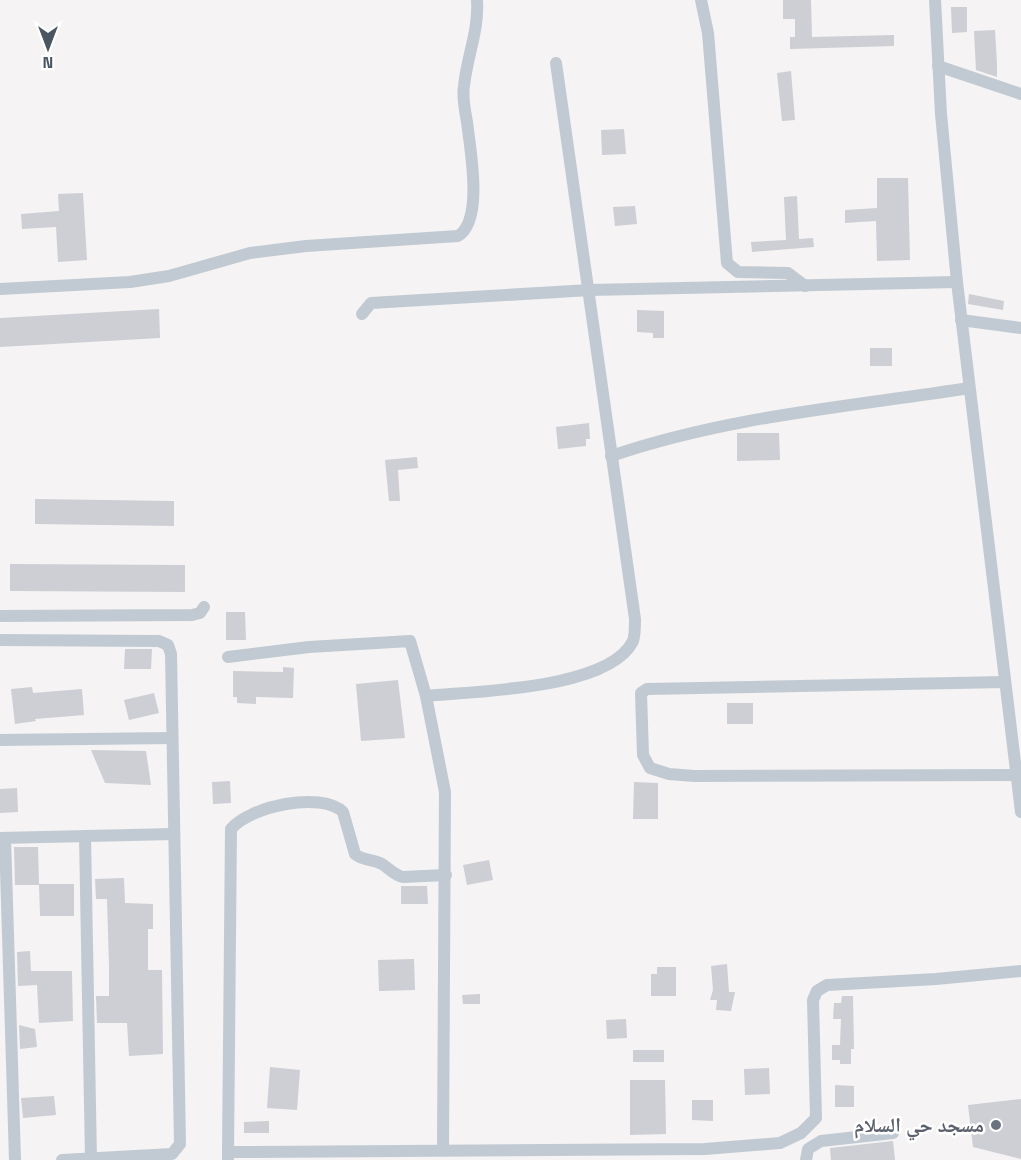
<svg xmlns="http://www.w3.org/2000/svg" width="1021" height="1160" font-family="'Space Grotesk','Noto Naskh Arabic',sans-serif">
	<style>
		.building { fill: #cdcfd5 }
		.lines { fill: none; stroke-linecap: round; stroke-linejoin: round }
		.street { stroke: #c1cad2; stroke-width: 12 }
		.worship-dot { fill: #6b7280; stroke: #fff; stroke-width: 2 }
		.labels { text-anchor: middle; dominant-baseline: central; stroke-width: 5; stroke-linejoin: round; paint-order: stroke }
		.worship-label { font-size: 20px; font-weight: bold; fill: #5b616d; stroke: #fff; text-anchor: end }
	</style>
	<rect width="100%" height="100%" fill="#f5f3f3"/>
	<g class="building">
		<path d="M783,0h28l1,37 82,-2v11l-104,3v-12h5v-18h-12z"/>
		<path d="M951,7h16v25l-15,1z"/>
		<path d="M995,30l2,34v13l-21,-7 -2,-39z"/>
		<path d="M791,71l4,49 -13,1 -5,-48z"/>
		<path d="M624,129l2,25 -24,1 -1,-25z"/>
		<path d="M877,178h31l2,82 -33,1 -1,-40 -31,2v-13l32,-2z"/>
		<path d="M83,193l4,67 -29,2 -2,-35 -34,2 -1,-15 38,-3 -1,-17z"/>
		<path d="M797,196l2,43 14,-1 1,9 -62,5 -1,-10 35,-2 -2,-43z"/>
		<path d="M635,206l2,18 -22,2 -2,-19z"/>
		<path d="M969,294l35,7 -1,9 -35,-6z"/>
		<path d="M159,309l1,29 -160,9v-29z"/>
		<path d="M637,310l27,1v27h-11v-5l-16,-1z"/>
		<rect x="870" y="348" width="22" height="18"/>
		<path d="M589,423l1,16h-4v7l-28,3 -2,-22z"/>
		<path d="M737,433h42l1,27 -43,1z"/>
		<path d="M417,457l1,11 -20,2 2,31h-11l-4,-41z"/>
		<path d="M35,499l139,2v25l-139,-2z"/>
		<path d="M10,564l175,1v27l-175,-1z"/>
		<path d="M226,612h19l1,28h-20z"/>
		<path d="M125,649h27l-1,20h-27z"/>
		<path d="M283,667l11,1 -1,30 -37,-1v7l-19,-1v-6h-4v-26l50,1z"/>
		<path d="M398,680l7,58 -44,3 -5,-57z"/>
		<path d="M32,687l1,6 49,-4 2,26 -49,4 1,2 -21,3 -4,-35z"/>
		<path d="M154,693l5,20 -30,7 -5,-20z"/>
		<rect x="727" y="703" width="26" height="21"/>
		<path d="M91,750l55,1 5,34 -46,-2z"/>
		<path d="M230,781l1,22 -18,1 -1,-22z"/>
		<path d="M634,782l24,1v36h-25z"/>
		<path d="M17,788l1,24 -18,1v-24z"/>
		<path d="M14,847h24l1,37h35v32h-34l-1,-31h-24z"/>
		<path d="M489,860l4,20 -26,5 -4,-20z"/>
		<path d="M124,878l1,25 28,1v25h-5v41h14l1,84 -34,2 -2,-33h-30l-1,-27h13v-30l-2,-67h-11l-1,-20z"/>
		<path d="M401,886h26l1,18h-27z"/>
		<path d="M30,951l1,20h41l1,50 -34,2 -2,-38 -19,1 -1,-34z"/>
		<path d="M414,959l1,31 -36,1 -1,-31z"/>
		<path d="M727,964l2,28h6l-4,19 -15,-1 1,-10h-7l3,-10 -2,-24z"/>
		<path d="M657,967h19v29h-25v-22h6z"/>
		<path d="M480,994v10h-17l-1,-9z"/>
		<path d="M842,996h11l1,53h-3v15h-11v-4h-8v-15h8l1,-26h-8l1,-16h7z"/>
		<path d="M626,1019l1,19 -20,1 -1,-19z"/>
		<path d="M19,1025l16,4 2,18 -17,2z"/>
		<rect x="633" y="1050" width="31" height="12"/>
		<path d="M270,1067l30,3 -3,40 -30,-2z"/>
		<path d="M769,1068l1,26 -25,1 -1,-26z"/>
		<path d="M630,1080h35l1,54 -36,1z"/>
		<path d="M835,1085l19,1v21h-19z"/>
		<path d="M54,1096l2,19 -33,3 -2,-20z"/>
		<path d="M1021,1099v60l-48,-12 -5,-42z"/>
		<path d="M692,1100h21v21l-21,-1z"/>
		<path d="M269,1121v12h-25v-11z"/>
		<path d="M893,1141l2,19h-64l-1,-12z"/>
	</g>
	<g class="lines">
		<g class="street">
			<path d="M701,0l7,33 19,230 11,9 50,1 17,13"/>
			<path d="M935,0l6,114 16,168 64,530"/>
			<path d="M938,66l83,28"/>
			<path d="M0,289l130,-7 39,-6 81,-23 56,-7 152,-10c26,-16 12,-87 9,-114 -2,-11 -5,-25 -3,-36 3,-30 15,-55 13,-86"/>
			<path d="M362,314l9,-11 219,-13 367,-8"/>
			<path d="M961,320l60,8"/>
			<path d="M611,456c117,-40 237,-49 358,-68"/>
			<path d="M0,616l192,-1 8,-2 4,-6"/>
			<path d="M0,640l159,1 9,4 3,9 9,490 -8,10 -110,6"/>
			<path d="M228,657l81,-10 101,-6 16,55 19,96 -2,357"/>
			<path d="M1005,682l-358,7 -6,4 2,62 7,13 19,6 25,2 322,-1"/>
			<path d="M426,696c47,-5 183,-6 207,-55 2,-5 2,-16 2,-22l-79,-556"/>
			<path d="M0,740l172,-2"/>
			<path d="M85,836l6,323"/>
			<path d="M0,838l174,-4"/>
			<path d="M5,838l10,322"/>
			<path d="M228,1152l3,-323c19,-23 90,-38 112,-17l12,42c8,7 18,5 27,10 8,5 12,11 21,13l43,-2"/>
			<path d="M228,1160v-8h12l465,-3 75,-6 21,-10 15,-15 -3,-118 4,-9 10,-6 109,-6 85,-8"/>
			<path d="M806,1160l2,-11 13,-8 72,-8"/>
		</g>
	</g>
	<circle class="worship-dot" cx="996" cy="1125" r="6"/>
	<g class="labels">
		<g class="worship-label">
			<text x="984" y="1125">مسجد حي السلام</text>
		</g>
	</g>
	<g transform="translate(48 48) rotate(180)" stroke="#ffffff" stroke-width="4.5" paint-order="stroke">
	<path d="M0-4.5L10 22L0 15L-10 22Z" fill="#4a5661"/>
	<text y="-9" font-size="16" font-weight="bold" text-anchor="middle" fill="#4a5661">N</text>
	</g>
</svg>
